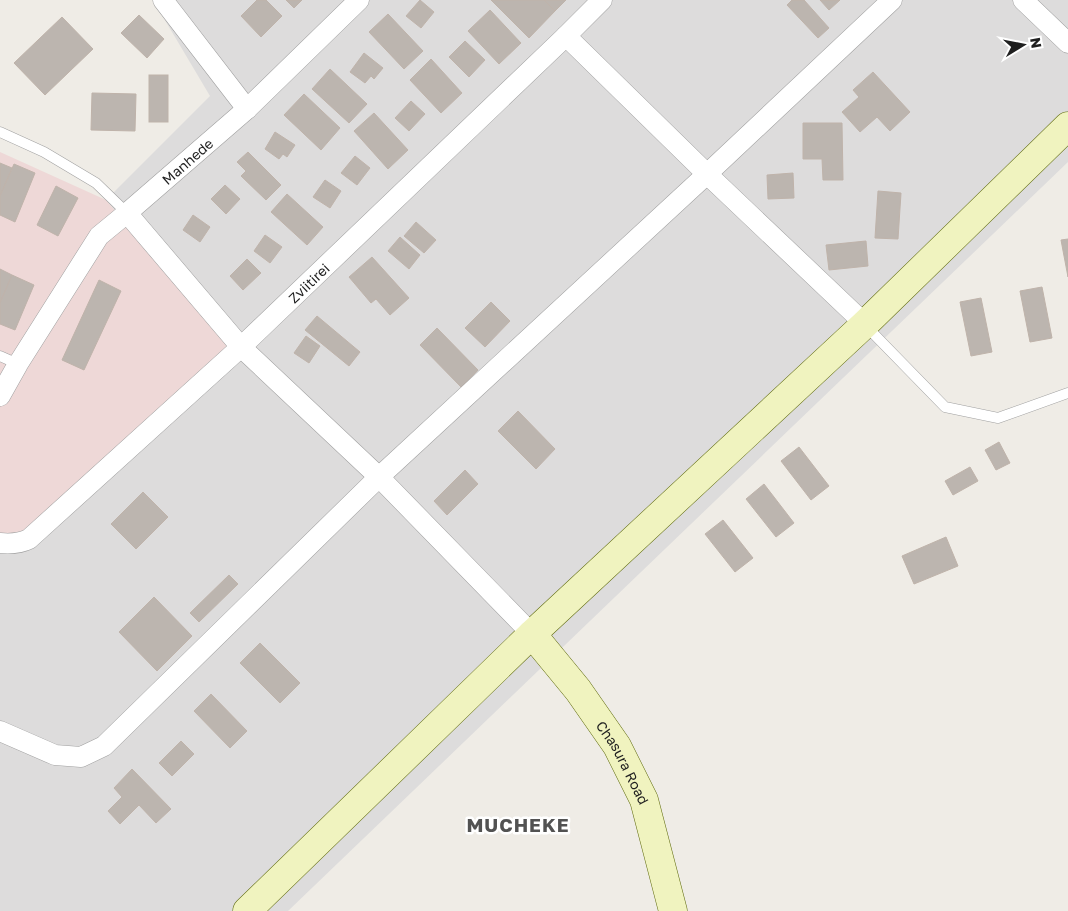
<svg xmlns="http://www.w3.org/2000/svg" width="1068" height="911" font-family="'Golos Text',sans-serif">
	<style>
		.residential { fill: #dddcdc }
		.commercial { fill: #eed8d7 }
		.building { fill: #bcb5af; stroke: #bfb3aa }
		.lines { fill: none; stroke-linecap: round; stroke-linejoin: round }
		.lane-casing { stroke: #a0a0a0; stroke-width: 11 }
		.street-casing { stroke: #a0a0a0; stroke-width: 21 }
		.secondary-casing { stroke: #616c10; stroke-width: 29 }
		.lane { stroke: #fff; stroke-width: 10 }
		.street { stroke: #fff; stroke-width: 20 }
		.secondary { stroke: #f0f3bf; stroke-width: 28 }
		.labels { text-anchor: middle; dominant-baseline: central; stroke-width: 5; stroke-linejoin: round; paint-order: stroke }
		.street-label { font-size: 14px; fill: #1f1f1f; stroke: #fff }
		.district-label { font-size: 19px; font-weight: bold; letter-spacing: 1px; fill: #525252; stroke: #fff }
	</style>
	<rect width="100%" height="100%" fill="#efece6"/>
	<path class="residential" d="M153,0h915v162l-780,749h-288v-358h20l209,-207 -123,-146 104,-104z"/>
	<path class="commercial" d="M0,152l106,48 123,146 -210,207h-19z"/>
	<g class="building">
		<path d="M257,0h9l16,16 -21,21 -20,-21z"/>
		<path d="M286,0h16l-8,8z"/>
		<path d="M420,0l14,12 -13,16 -15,-12z"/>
		<path d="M491,0h53l11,11 -26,27z"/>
		<path d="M544,0h22l-11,11z"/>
		<path d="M792,0h12l25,28 -11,10 -31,-33z"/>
		<path d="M820,0h20l-11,10z"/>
		<path d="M490,10l31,33 -22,21 -31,-33z"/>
		<path d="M388,14l35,37 -19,18 -35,-37z"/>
		<path d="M139,15l25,24 -17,19 -26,-25z"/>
		<path d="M62,17l31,32 -48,46 -31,-32z"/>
		<path d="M465,41l20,19 -16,17 -20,-20z"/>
		<path d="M364,53l19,15 -9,11 -3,-3 -6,7 -15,-11z"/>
		<path d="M431,59l31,34 -21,20 -31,-33z"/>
		<path d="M330,69l37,35 -18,19 -37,-34z"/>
		<path d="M873,72l37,40 -20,19 -13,-14 -17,15 -18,-20 17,-15 -6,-7z"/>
		<rect x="149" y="75" width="19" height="47"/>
		<path d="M92,93l44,1 -1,37 -44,-1z"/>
		<path d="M304,94l36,34 -19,22 -37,-35z"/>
		<path d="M411,101l14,13 -16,17 -14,-13z"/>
		<path d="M374,113l34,37 -20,19 -34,-38z"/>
		<path d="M803,123h39l1,57h-20l-1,-21h-19z"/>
		<path d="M275,132l20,13 -8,12 -4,-3 -4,5 -14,-10z"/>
		<path d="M248,152l33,33 -15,15 -25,-24 5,-5 -9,-9z"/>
		<path d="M355,156l15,12 -13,17 -16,-12z"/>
		<path d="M0,163l12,5 -12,28z"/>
		<path d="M14,164l21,9 -20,49 -15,-7v-19z"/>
		<path d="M793,173l1,25 -26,1 -1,-24z"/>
		<path d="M325,180l16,11 -11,17 -17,-11z"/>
		<path d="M225,185l15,14 -14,15 -15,-15z"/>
		<path d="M56,186l22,12 -20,38 -21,-11z"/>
		<path d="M878,191l23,2 -3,46 -23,-1z"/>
		<path d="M287,194l36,33 -16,18 -36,-33z"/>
		<path d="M193,215l17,12 -10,15 -17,-12z"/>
		<path d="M416,222l20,18 -12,13 -20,-17z"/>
		<path d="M265,235l17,12 -12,16 -16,-12z"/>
		<path d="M400,237l20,18 -11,14 -21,-18z"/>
		<path d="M1068,239v38l-7,-37z"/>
		<path d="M866,241l2,25 -39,4 -3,-25z"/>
		<path d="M372,257l37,41 -19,17 -14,-16 -5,4 -22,-26z"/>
		<path d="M247,259l14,14 -18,17 -13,-14z"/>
		<path d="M0,269l12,6 -12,28z"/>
		<path d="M12,275l22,10 -19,45 -15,-6v-21z"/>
		<path d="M99,280l22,11 -37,79 -22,-10z"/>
		<path d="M1042,287l10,51 -22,4 -10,-51z"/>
		<path d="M981,298l11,54 -21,4 -11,-54z"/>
		<path d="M491,302l19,19 -25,26 -20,-19z"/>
		<path d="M317,316l43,36 -11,14 -44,-36z"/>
		<path d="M437,328l41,42 -17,17 -41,-42z"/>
		<path d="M306,336l14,10 -11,17 -15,-10z"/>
		<path d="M518,411l37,38 -19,20 -38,-38z"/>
		<path d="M999,442l11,21 -14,7 -11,-20z"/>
		<path d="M799,447l30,39 -18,14 -30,-39z"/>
		<path d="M970,467l8,14 -25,14 -8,-14z"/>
		<path d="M465,470l13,14 -31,31 -13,-14z"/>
		<path d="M764,484l30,39 -18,14 -30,-38z"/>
		<path d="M143,492l25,25 -32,32 -25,-25z"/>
		<path d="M723,520l30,38 -18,14 -30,-38z"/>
		<path d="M946,537l12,29 -44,18 -12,-28z"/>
		<path d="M229,575l9,9 -39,38 -9,-9z"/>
		<path d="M154,597l38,39 -35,35 -38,-39z"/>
		<path d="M260,643l40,40 -20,20 -40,-40z"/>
		<path d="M211,694l36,37 -17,17 -36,-37z"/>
		<path d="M181,741l13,13 -22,22 -13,-13z"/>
		<path d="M132,769l39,40 -15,14 -17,-18 -19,19 -12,-13 14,-14 -8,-9z"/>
	</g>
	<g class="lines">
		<g class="lane-casing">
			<g id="lane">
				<path d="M0,132l44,20 52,31 31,30"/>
				<path d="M866,326l79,81 53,11 70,-25"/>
				<path d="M0,356l18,8"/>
			</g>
		</g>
		<g class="street-casing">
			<g id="street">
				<path d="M163,0l84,109"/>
				<path d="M1023,0l45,43"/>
				<path d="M566,36l141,138 158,150"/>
				<path d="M127,213l114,134 138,130 153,157"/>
				<path id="s1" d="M0,396l18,-32 81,-128 28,-23 120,-104 112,-109"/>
				<path id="s2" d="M0,543c10,1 19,1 29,-4l212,-192 325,-311 36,-36"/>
				<path d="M0,731l55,24 26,2 23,-11 275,-269 328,-303 185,-174"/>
			</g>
		</g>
		<g class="secondary-casing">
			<g id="secondary">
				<path id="s3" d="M532,634l46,56 39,56 27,54 29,111"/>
				<path d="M247,911l285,-277 333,-310 203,-198"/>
			</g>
		</g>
		<use href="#lane" class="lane"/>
		<use href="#street" class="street"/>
		<use href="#secondary" class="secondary"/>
	</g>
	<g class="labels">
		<g class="street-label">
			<text stroke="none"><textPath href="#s1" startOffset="304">Manhede</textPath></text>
			<text stroke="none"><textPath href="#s2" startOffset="409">Zviitirei</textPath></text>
			<text stroke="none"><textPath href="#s3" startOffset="158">Chasura Road</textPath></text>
		</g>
		<g class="district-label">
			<text x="518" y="824">MUCHEKE</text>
		</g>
	</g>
	<g transform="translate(1023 45) rotate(80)" stroke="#ffffff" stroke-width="4" paint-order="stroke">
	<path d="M0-4L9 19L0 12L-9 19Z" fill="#1f1f1f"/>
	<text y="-8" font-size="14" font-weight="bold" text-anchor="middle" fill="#1f1f1f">N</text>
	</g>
</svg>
